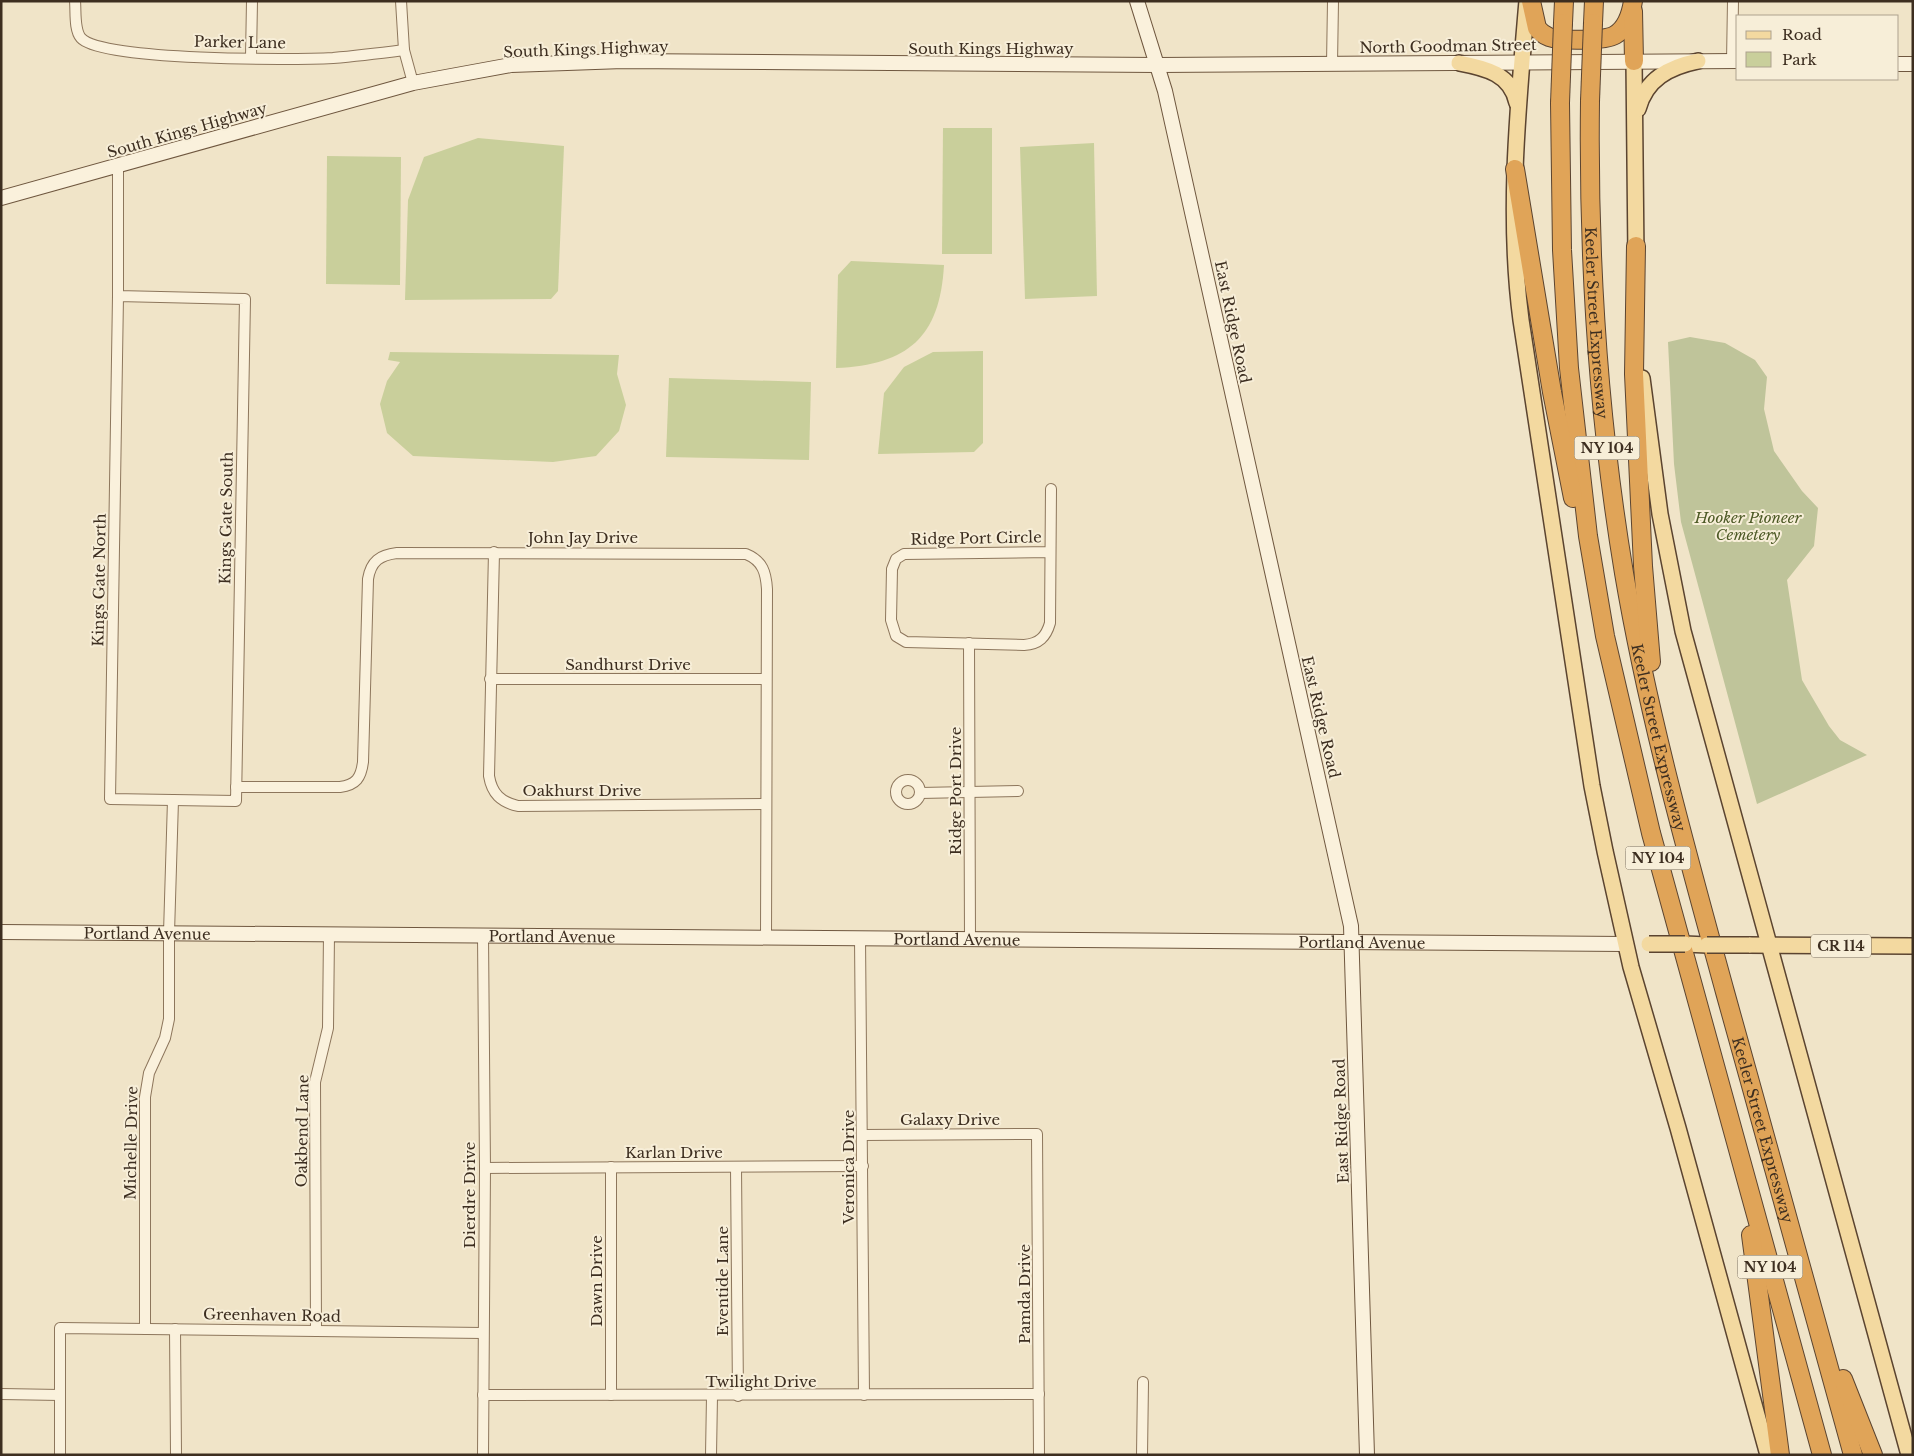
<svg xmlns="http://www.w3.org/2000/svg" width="1914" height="1456" font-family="'Libre Baskerville',serif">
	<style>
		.green { fill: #c9cf9b }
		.cemetery { fill: #bfc49a }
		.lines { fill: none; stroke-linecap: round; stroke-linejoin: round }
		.minor-casing { stroke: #8d765c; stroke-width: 12 }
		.secondary-casing { stroke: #6f573f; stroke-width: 16 }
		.primary-casing { stroke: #5b4430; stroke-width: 18 }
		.motorway-casing { stroke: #5b4430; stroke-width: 20 }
		.minor { stroke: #faf1dc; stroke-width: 10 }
		.secondary { stroke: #faf1dc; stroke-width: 14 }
		.primary { stroke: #f3d9a0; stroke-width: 15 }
		.motorway { stroke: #e0a458; stroke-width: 18 }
		.primary-bridge-casing { stroke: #5b4430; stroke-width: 18; stroke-linecap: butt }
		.motorway-bridge-casing { stroke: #5b4430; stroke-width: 20; stroke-linecap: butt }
		.primary-bridge { stroke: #f3d9a0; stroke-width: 15 }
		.motorway-bridge { stroke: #e0a458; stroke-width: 18 }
		.labels { text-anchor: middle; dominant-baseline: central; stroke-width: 4; stroke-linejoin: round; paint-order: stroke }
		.shield { fill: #f7eed8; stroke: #756857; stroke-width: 1 }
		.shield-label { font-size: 14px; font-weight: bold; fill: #3d2e20 }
		.street-label { font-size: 15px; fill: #3d2e20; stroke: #f7eed8 }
		.park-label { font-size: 15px; font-style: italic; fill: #4d5a26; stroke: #f7eed8 }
	</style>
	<rect width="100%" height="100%" fill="#f0e4c8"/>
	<g class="green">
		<path d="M943,128h49v126h-50z"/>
		<path d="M478,138l86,8 -6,145 -7,8 -146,1 3,-100 16,-43z"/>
		<path d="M1094,143l3,153 -72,3 -5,-152z"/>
		<path d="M327,156l74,1 -1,128 -74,-1z"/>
		<path d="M851,261l93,4c-4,72 -36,100 -108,103l2,-93z"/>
		<path d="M983,351v92l-9,9 -96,2 6,-61 20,-26 29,-15z"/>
		<path d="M390,352l229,3 -2,19 9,31 -7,26 -23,25 -43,6 -140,-6 -26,-23 -7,-29 7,-23 13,-19 -12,-2z"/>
		<path d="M669,378l142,4 -2,78 -143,-3z"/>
	</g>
	<path class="cemetery" d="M1690,337l35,6 30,17 12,17 -3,32 10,42 28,40 16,17 -4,38 -27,34 15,100 27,46 11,14 27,15 -110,49 -76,-282 -7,-58 -6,-122z"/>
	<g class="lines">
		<g class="minor-casing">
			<g id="minor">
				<path d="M75,1c1,11 -1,29 6,37 20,23 215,22 252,20 24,-2 48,-5 71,-8"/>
				<path d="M401,1l3,49 9,33"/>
				<path d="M251,57l1,-56"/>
				<path d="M1732,61l1,-60"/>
				<path d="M1332,64l1,-63"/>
				<path d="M118,166v130l-8,503 126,2 9,-502 -127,-3"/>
				<path d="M494,552l-5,224c3,18 12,26 29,30l248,-2"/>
				<path d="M1050,552l-146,2 -8,5 -4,10 -1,51 5,16 10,6 118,3c15,-1 22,-8 26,-22l1,-134"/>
				<path d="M969,643l1,296"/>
				<path d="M490,679h276"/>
				<circle cx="908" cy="792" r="12"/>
				<path d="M236,787h104c16,-2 21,-9 23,-25l5,-183c3,-18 12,-24 29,-26l349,1c17,7 20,19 21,35l-1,348"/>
				<path d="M920,793l98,-2"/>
				<path d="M860,938l4,457"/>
				<path d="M863,1135l174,-1 2,321"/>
				<path d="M736,1167l2,229"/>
				<path d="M485,1168l378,-2"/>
				<path d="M145,1329v-232l4,-24 16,-35 4,-19v-86l4,-133"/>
				<path d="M175,1329l1,126"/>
				<path d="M316,1330l-1,-248 13,-54 1,-94"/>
				<path d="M1,1394l59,1"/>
				<path d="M483,1395l556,-1"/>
				<path d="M611,1395v-228"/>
				<path d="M60,1455v-127l423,5"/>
				<path d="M483,1455l2,-287 -2,-232"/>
				<path d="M711,1455l1,-59"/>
				<path d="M1142,1455l1,-73"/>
			</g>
		</g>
		<g class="secondary-casing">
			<g id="secondary">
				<path d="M1137,1l28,90 186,835 16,529"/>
				<path d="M1898,64h15"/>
				<path d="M1,198l412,-115 98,-18 112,-4 535,4 580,-4"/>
				<path id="s1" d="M1,932l1624,12"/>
			</g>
		</g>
		<g class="primary-casing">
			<g id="primary">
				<path d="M1527,1c-9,106 -20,213 -6,319l71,466 13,65 26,116 47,161 90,327"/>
				<path d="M1634,61l2,196"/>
				<path d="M1459,63c27,5 52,11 58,40"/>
				<path d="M1638,109c8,-30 31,-42 60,-48"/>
				<path d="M1642,378l18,136 23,117 226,824"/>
				<path d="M1685,944l22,1"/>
				<path d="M1749,945l164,1"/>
			</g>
		</g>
		<g class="motorway-casing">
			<g id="motorway">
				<path d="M1531,1l6,27c3,4 7,7 12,9 12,4 56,4 66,-2 12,-7 16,-21 18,-34"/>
				<path d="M1633,11l1,50"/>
				<path d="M1563,23l1,-22"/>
				<path d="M1593,23l1,-22"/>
				<path id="s2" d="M1590,101c-2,158 8,316 34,472 24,142 63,280 101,419 43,154 85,308 128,463"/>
				<path d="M1560,103l2,147 7,118 19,168 17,100 46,197 171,622"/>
				<path d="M1515,169l37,223 21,106"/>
				<path d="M1636,246l-2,128 9,192 8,96"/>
				<path d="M1751,1235l29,220"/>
				<path d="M1843,1379l30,76"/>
			</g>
		</g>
		<use href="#minor" class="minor"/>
		<use href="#secondary" class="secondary"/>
		<use href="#primary" class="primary"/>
		<use href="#motorway" class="motorway"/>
		<g class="primary-bridge-casing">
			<g id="primary-bridge">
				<path d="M1649,944h36"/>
				<path d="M1707,945h42"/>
			</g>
		</g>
		<g class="motorway-bridge-casing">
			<g id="motorway-bridge">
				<path d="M1590,101l3,-78"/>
				<path d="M1560,103l3,-80"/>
			</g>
		</g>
		<use href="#primary-bridge" class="primary-bridge"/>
		<use href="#motorway-bridge" class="motorway-bridge"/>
	</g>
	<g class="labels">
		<g class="shield">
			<rect x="1574.5" y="436.5" width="65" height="23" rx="4"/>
			<rect x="1625.5" y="846.5" width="65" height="23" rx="4"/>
			<rect x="1811" y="934.5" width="60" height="23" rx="4"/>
			<rect x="1737.5" y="1255.5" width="65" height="23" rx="4"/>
		</g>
		<g class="shield-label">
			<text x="1607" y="448">NY 104</text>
			<text x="1658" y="858">NY 104</text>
			<text x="1841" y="946">CR 114</text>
			<text x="1770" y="1267">NY 104</text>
		</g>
		<g class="street-label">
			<text transform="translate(240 42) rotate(1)">Parker Lane</text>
			<text transform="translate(1448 46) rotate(-1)">North Goodman Street</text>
			<text x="991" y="48">South Kings Highway</text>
			<text transform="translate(586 49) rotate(-2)">South Kings Highway</text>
			<text transform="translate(187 130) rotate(-16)">South Kings Highway</text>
			<text transform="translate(1233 322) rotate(78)">East Ridge Road</text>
			<text stroke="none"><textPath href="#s2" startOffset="222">Keeler Street Expressway</textPath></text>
			<text transform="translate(226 518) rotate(-89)">Kings Gate South</text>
			<text x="583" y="537">John Jay Drive</text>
			<text transform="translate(976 538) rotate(-1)">Ridge Port Circle</text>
			<text transform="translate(99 580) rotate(-89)">Kings Gate North</text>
			<text x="628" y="664">Sandhurst Drive</text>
			<text transform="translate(1321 717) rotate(77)">East Ridge Road</text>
			<text stroke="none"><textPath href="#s2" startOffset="642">Keeler Street Expressway</textPath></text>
			<text x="582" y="790">Oakhurst Drive</text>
			<text transform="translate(955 791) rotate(-90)">Ridge Port Drive</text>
			<text stroke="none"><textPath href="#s1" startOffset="146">Portland Avenue</textPath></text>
			<text stroke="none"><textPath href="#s1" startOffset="551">Portland Avenue</textPath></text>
			<text stroke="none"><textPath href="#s1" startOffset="956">Portland Avenue</textPath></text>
			<text stroke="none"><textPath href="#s1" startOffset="1361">Portland Avenue</textPath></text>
			<text x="950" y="1119">Galaxy Drive</text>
			<text transform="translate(1341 1121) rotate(-92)">East Ridge Road</text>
			<text stroke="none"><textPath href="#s2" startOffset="1048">Keeler Street Expressway</textPath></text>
			<text transform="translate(302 1131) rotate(-89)">Oakbend Lane</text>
			<text transform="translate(131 1143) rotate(-89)">Michelle Drive</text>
			<text x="674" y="1152">Karlan Drive</text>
			<text transform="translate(848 1167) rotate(-90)">Veronica Drive</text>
			<text transform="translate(469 1195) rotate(-90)">Dierdre Drive</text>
			<text transform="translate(596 1281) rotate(-90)">Dawn Drive</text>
			<text transform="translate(722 1281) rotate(-90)">Eventide Lane</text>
			<text transform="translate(1024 1294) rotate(-90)">Pamda Drive</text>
			<text transform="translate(272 1315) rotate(1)">Greenhaven Road</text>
			<text x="761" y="1381">Twilight Drive</text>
		</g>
		<g class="park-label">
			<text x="1748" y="517">Hooker Pioneer<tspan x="1748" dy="17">Cemetery</tspan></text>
		</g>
	</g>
	<rect width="1914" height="1456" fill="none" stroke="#3d2e20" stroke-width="5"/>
	<rect x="1736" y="15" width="162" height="65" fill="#f7eed8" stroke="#ada18e"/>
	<rect x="1746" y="31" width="25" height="8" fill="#f3d9a0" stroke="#ada18e"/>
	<text x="1782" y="40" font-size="15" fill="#3d2e20">Road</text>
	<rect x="1746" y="52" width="25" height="15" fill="#c9cf9b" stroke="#ada18e"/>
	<text x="1782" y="65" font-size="15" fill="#3d2e20">Park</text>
</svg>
